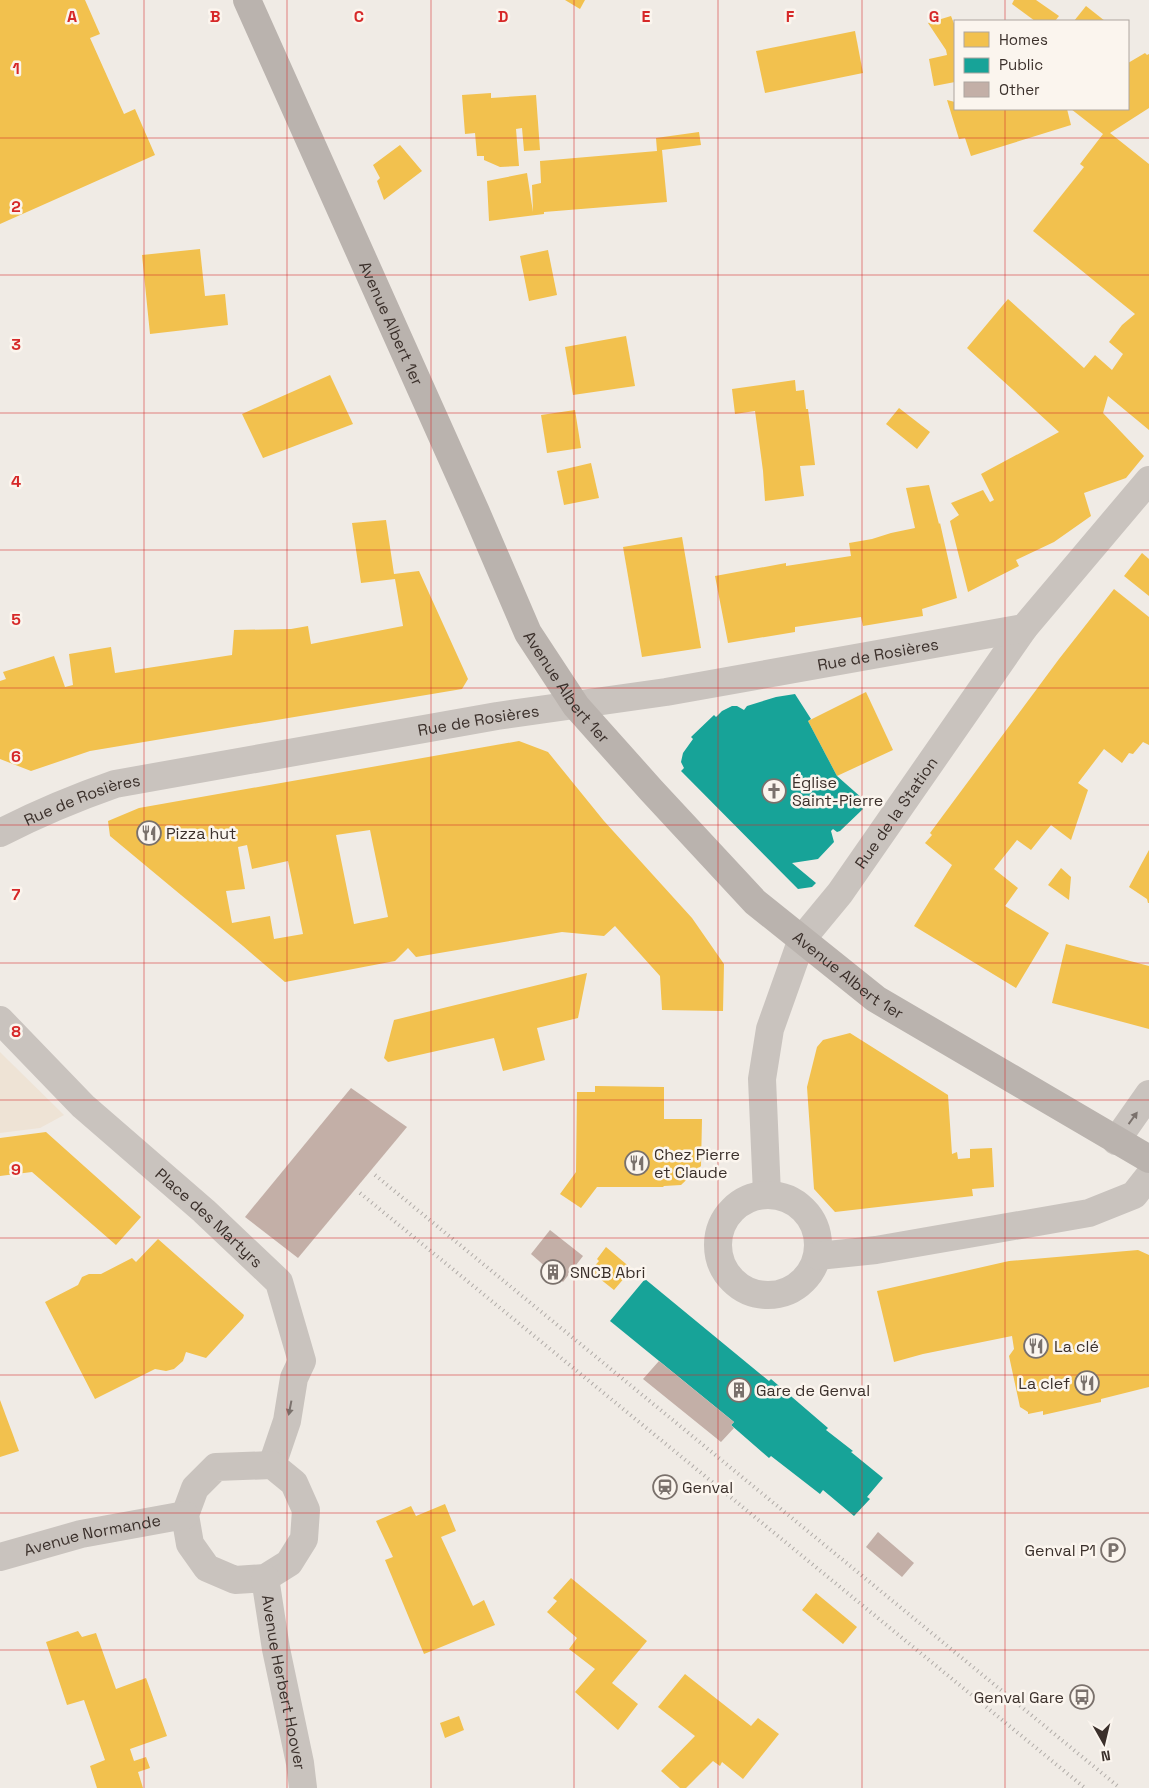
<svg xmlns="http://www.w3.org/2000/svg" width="1149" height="1788" font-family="'Space Grotesk',sans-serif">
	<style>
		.plaza { fill: #eee3d5 }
		.homes { fill: #f2c14e; fill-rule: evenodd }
		.public { fill: #17a398 }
		.building { fill: #c3afa7 }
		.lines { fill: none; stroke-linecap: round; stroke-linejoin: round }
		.minor { stroke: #c9c3be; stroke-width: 28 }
		.tertiary { stroke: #c9c3be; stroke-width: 28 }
		.secondary { stroke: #bab3ae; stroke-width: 28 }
		.rail { stroke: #b1aca8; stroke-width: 4; stroke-dasharray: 1 4; stroke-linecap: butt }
		.oneway { fill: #7b726d }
		.grid { fill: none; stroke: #d62828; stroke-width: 1; stroke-opacity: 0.55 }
		.labels { text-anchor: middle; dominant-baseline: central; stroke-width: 5; stroke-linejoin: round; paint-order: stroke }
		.street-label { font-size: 16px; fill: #3b302b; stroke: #fbf5ee }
		.poi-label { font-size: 16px; fill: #3b302b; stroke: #fbf5ee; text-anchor: start }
		.grid-label { font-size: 16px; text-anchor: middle; font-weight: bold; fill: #d62828; stroke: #fbf5ee; stroke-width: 5; stroke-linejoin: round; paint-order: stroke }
	</style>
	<rect width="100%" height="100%" fill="#f0ebe5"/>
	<path class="plaza" d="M0,1052l9,9 55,54 -24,13 -40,5z"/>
	<g class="homes">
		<path d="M0,0h85l15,34 -10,4 34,76 11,-5 20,46 -155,69z"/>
		<path d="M565,0h20l-5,9z"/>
		<path d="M1014,0h22l23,16 -4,5h-20l-23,-17z"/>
		<path d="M1086,6l19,15h-31z"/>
		<path d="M951,16l4,10v56l-21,4 -5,-27 18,-4 -1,-5 -18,-27z"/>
		<path d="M855,31l8,42 -98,20 -9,-42z"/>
		<path d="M1145,53l2,2 2,-1v54l-39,25 39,31v266l-41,-34 -5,17 41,43 -18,22 -42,15 7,23 -37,26 -38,18 3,6 -51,26 -18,-71 9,-6 -8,-12 32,-13 7,12 4,-2 -13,-26 78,-42 -92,-84 41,-49 76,69 11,-13 17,15 11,-16 -14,-12 13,-17 13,-11 -102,-83 51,-64 -4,-3 23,-30 -32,-25h57v-46z"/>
		<path d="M491,93v5l45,-3 4,55 -16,1 -2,-23 -6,1 3,37 -19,1 -16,-7v-4h-7l-2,-23 -10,1 -3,-39z"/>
		<path d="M947,100l8,2v7h112l4,16 -100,31 -6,-18 -6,1z"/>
		<path d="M699,132l2,13 -39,5 5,52 -123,10v2l-55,7 -2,-40 40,-8 6,39 -1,-27 9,-2 -1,-22 117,-10 -1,-13z"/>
		<path d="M400,145l22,26 -38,29 -7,-19 3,-3 -7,-13z"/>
		<path d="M200,249l5,47 20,-2 3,31 -78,9 -8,-79z"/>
		<path d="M548,250l9,45 -28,6 -9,-45z"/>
		<path d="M626,336l9,50 -62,9 -8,-48z"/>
		<path d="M330,375l23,49 -90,34 -21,-44z"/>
		<path d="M795,380l1,11 8,-1 2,19h2l7,56 -15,1 4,30 -39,5 -2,-30 -8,-60 -20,3 -3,-25z"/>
		<path d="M899,408l31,24 -13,17 -31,-25z"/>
		<path d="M575,410l6,38 -34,5 -6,-38z"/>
		<path d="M591,463l8,35 -35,7 -7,-34z"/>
		<path d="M929,485l10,39 1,-1 17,75 -35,11 1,7 -60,10 -2,-9 -66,10v5l-67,11 -13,-67 71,-13v3l65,-10 -2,-13 23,-4 19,-6 24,-5 -9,-40z"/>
		<path d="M386,520l8,54 25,-3 49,108 -6,10 -372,62 -59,20 -31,-12v-78l6,-2 -3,-7 51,-16 11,31 8,-2 -4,-31 42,-7 4,26 117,-18 2,-25 57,-1 17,-3 3,18 92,-18 -8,-47 -34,4 -9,-60z"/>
		<path d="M682,537l19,111 -59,9 -19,-110z"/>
		<path d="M1142,553l7,6v37l-25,-20z"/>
		<path d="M1114,589l35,28v128l-6,-3 -10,12 -4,-1 -7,10 -18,-14 -26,34 10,7 -17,50 -20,-15 -20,25 -14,-10 -23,29 24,19 -13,18 44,27 -33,55 -102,-62 38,-61 -27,-22 7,-8 -2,-2 129,-174z"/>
		<path d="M866,692l27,58 -56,26 -29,-55z"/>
		<path d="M519,741l29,11 56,69 88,97 32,46 -1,47 -61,-1 -2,-34 -45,-50 -11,10 -42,-4 -146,25 -8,-9 -13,13 -110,21 -42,-36 -62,-51v-6v6l-71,-59 -2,-15 31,-13zM370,830l18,87 -34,7 -18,-89zM247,845l5,24 36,-8 15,73 -29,5 -4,-23 -38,7 -6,-32 19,-2 -7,-42z"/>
		<path d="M1149,850v53h-1l-1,-4 -18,-12z"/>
		<path d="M1061,868l10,9 -2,23 -21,-15z"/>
		<path d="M1066,944l83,22v63l-97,-26z"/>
		<path d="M587,973l-9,45 -41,10 8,32 -42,11 -9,-33 -106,24 -4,-4 10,-38z"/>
		<path d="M850,1033l98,62 4,59 5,-2 1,7 12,-1v-9l22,-1 2,39 -22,2 1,7 -138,16 -21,-23 -7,-102 10,-40 6,-7z"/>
		<path d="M595,1086l69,1v32h38l-1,47 -20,19 -17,1 -1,1h-66l-16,21 -21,-14 16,-22 1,-80h18z"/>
		<path d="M46,1132l95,85 -25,28 -84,-73 -32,4v-38z"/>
		<path d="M158,1239l86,76 -1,3 -37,40 -20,-6 -3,9 -9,8 -8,2 -11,-2 -60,30 -50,-97 33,-17 4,-8 7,-3h12l31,-16 4,4z"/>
		<path d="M606,1247l26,22 -18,21 -24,-19 9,-10 -2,-2z"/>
		<path d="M1138,1250l11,5v132l-48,12v3l-58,13v-4l-15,3v-2l-8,-5 -11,-51 5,-7 -2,-13 -89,18 -29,8 -17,-71 132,-30z"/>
		<path d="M0,1400l19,51 -19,6z"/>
		<path d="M445,1504l11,27 -15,6 32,69 11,-6 11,25 -71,29 -39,-94 8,-3 -17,-36 35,-15 5,10z"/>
		<path d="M571,1578l76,63 -35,42 26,21 -20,26 -43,-38 20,-23 -26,-20 8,-11 -30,-26 10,-11 -4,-3z"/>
		<path d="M816,1593l41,34 -14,17 -41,-34z"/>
		<path d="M78,1631l4,6 14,-4 20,56 30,-11 21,58 -37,13 4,12 12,-4 4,11 -12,4 5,16h-46l-7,-22 15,-6 -21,-60 -17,5 -21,-63z"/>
		<path d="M685,1674l66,52 7,-8 21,16 -36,45 -21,-17 -2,4 -7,-5 -27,27h-6l-19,-17 34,-35 -37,-29z"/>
		<path d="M459,1716l5,14 -19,8 -5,-15z"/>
	</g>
	<g class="public">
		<path d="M795,694l16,25 -3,2 29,55 26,23v10l-23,22 -3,1 -4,-3 -2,2 3,11 -16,17 -26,4 24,20 -4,4 -14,2 -117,-118 3,-3 -3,-6 2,-9 10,-14 -2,-2 23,-22 2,2 6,-6 10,-5h5l7,4 3,-4 29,-9z"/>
		<path d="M645,1279l124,102 2,-2 57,49 -2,2 27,21 -2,1 32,26 -16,19 3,2 -16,17 -31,-26 -3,4 -49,-38 -2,2 -38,-33 3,-3 -124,-101z"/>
	</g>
	<g class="building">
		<path d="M351,1088l56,39 -109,131 -53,-41z"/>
		<path d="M550,1230l33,26 -20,26 -32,-28z"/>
		<path d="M659,1361l75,61 -3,3 3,3 -13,14 -78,-63z"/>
		<path d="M878,1532l36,31 -12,14 -36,-30z"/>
	</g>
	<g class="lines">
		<g class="minor">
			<path id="s1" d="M0,1020l83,86 121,105 75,71 23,79 -8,17 -7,43 -15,44"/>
			<path d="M1116,1141l33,-47"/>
			<path id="s2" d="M767,1194l-5,-115 8,-50 32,-90 38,-46 184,-265"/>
			<circle cx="768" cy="1245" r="50"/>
			<path d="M818,1256l58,-6 213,-37 45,-18 15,-19"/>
			<path d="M272,1465l22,18 12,27 -2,29 -15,24 -24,15 -30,2 -28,-12 -17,-24 -5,-29 10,-27 21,-21z"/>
			<path id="s3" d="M0,1557l81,-23 104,-19"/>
			<path id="s4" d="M265,1578l11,71 24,114 3,25"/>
		</g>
		<path class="tertiary" id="s5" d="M0,833c37,-19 75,-35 115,-49l382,-68 169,-24 358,-64 125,-148"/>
		<path class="secondary" id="s6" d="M247,0l229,512 52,121 48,73 75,84 104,112 121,97 273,160"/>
		<g class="rail">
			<path d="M375,1175l745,613"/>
			<path d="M360,1193l725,595"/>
		</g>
	</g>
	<defs><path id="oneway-solid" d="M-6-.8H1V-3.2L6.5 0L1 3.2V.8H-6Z" transform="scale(1.25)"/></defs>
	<g class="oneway">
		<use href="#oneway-solid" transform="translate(1133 1118) rotate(-54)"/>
		<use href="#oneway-solid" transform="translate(290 1408) rotate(101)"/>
	</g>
	<path class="grid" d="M144,0v1788M287,0v1788M431,0v1788M574,0v1788M718,0v1788M862,0v1788M1005,0v21M1005,109v1679M0,138h1149M0,275h1149M0,413h1149M0,550h1149M0,688h1149M0,825h1149M0,963h1149M0,1100h1149M0,1238h1149M0,1375h1149M0,1513h1149M0,1650h1149"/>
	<defs>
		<g id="church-ring" transform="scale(1.25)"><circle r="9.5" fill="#fbf5ee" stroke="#7a716c" stroke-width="1.5"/><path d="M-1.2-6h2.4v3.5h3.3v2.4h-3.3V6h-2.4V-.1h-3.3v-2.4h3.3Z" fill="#7a716c"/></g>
		<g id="restaurant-ring" transform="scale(1.25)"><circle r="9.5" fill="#fbf5ee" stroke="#7a716c" stroke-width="1.5"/><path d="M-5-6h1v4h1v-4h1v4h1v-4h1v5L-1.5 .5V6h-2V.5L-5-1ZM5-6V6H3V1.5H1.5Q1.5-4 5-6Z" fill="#7a716c"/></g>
		<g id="building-ring" transform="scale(1.25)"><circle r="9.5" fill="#fbf5ee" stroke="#7a716c" stroke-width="1.5"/><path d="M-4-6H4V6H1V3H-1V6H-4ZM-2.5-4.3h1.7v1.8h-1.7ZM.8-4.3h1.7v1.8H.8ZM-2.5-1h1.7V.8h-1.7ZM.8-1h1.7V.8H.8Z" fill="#7a716c"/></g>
		<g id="station-ring" transform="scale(1.25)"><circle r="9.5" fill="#fbf5ee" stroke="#7a716c" stroke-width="1.5"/><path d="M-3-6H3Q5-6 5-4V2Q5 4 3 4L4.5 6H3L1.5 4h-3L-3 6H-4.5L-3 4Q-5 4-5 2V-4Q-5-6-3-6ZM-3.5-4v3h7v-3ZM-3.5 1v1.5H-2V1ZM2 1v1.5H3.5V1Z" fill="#7a716c"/></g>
		<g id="parking-ring" transform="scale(1.25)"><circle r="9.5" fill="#fbf5ee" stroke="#7a716c" stroke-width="1.5"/><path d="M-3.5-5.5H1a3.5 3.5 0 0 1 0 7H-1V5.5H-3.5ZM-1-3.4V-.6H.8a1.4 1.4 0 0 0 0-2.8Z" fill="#7a716c"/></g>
		<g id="bus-ring" transform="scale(1.25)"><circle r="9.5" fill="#fbf5ee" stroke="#7a716c" stroke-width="1.5"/><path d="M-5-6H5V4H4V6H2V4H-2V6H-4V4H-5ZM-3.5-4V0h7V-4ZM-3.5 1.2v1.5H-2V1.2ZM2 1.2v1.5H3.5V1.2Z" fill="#7a716c"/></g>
	</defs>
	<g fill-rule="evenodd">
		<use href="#church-ring" x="774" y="791"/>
		<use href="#restaurant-ring" x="149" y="833"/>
		<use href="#restaurant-ring" x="637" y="1163"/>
		<use href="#building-ring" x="553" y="1272"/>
		<use href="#restaurant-ring" x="1036" y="1346"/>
		<use href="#restaurant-ring" x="1087" y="1383"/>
		<use href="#building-ring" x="739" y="1390"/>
		<use href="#station-ring" x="665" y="1487"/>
		<use href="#parking-ring" x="1113" y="1550"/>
		<use href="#bus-ring" x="1082" y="1697"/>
	</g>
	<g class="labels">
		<g class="street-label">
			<text stroke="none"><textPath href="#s6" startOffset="354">Avenue Albert 1er</textPath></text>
			<text stroke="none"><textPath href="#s5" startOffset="899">Rue de Rosières</textPath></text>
			<text stroke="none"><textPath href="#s6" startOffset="759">Avenue Albert 1er</textPath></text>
			<text stroke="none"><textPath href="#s5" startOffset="494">Rue de Rosières</textPath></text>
			<text stroke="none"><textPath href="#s5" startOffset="89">Rue de Rosières</textPath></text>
			<text stroke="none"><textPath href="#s2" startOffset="419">Rue de la Station</textPath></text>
			<text stroke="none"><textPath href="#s6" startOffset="1164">Avenue Albert 1er</textPath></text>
			<text stroke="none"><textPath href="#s1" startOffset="288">Place des Martyrs</textPath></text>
			<text stroke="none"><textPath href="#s3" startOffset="95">Avenue Normande</textPath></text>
			<text stroke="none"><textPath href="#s4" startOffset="106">Avenue Herbert Hoover</textPath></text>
		</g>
		<g class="poi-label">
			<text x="792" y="782">Église<tspan x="792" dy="18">Saint-Pierre</tspan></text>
			<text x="166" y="833">Pizza hut</text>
			<text x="654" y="1154">Chez Pierre<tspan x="654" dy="18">et Claude</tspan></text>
			<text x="570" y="1272">SNCB Abri</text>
			<text x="1054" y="1346">La clé</text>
			<text x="1070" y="1383" text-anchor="end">La clef</text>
			<text x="756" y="1390">Gare de Genval</text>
			<text x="682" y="1487">Genval</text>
			<text x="1096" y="1550" text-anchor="end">Genval P1</text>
			<text x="1064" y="1697" text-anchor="end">Genval Gare</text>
		</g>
	</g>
	<g class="grid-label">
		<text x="72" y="22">A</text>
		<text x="215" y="22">B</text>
		<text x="359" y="22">C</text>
		<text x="503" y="22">D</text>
		<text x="646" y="22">E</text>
		<text x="790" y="22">F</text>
		<text x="934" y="22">G</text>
		<text x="16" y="74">1</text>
		<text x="16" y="212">2</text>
		<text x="16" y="350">3</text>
		<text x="16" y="487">4</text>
		<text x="16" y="625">5</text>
		<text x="16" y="762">6</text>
		<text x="16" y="900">7</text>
		<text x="16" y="1037">8</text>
		<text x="16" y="1175">9</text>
	</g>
	<rect x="954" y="20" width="175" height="90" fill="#fbf5ee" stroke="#aea6a0"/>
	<rect x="964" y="32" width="25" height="15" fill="#f2c14e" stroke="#aea6a0"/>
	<text x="999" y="45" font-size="15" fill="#3b302b">Homes</text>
	<rect x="964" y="58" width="25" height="15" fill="#17a398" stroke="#aea6a0"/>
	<text x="999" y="70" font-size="15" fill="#3b302b">Public</text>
	<rect x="964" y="82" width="25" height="15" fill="#c3afa7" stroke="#aea6a0"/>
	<text x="999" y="95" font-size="15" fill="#3b302b">Other</text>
	<g transform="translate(1104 1743) rotate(172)" stroke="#fbf5ee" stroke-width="4" paint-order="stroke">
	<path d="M0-4L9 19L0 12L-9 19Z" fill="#3b302b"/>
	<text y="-8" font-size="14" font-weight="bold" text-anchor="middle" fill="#3b302b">N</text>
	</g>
</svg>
